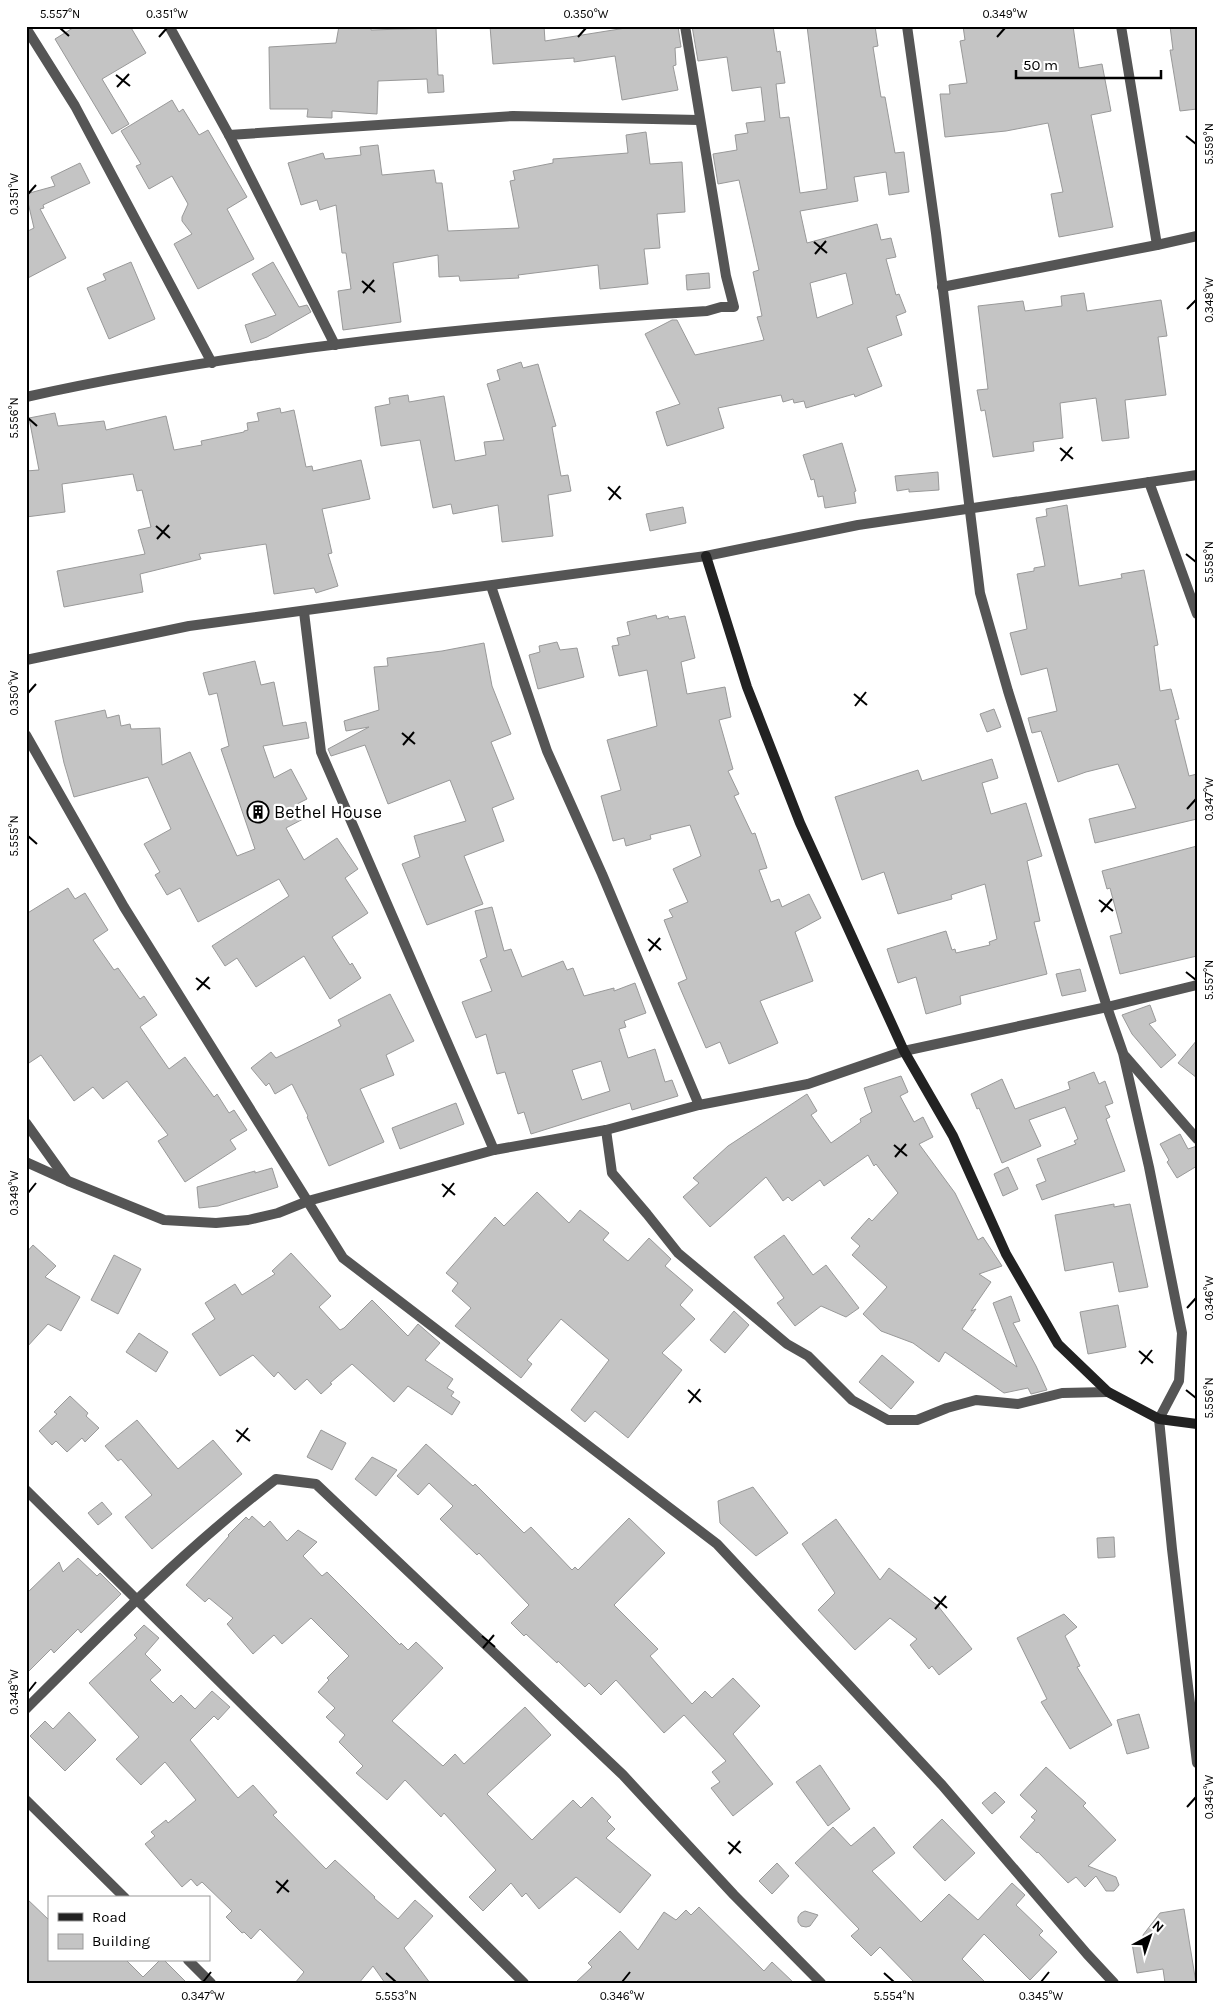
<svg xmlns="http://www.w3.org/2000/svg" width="1223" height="2009" font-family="Karla,sans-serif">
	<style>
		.building { fill: #c4c4c4; stroke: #999; fill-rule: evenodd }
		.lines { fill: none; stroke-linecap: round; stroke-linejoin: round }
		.street { stroke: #555; stroke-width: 10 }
		.secondary { stroke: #222; stroke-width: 10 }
		.ticks { fill: none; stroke: #000; stroke-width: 2 }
		.labels { text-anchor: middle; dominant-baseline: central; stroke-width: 4.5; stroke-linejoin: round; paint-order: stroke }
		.poi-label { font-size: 18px; fill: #000; stroke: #fff; text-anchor: start }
		.neatline { fill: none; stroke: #000; stroke-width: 2 }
		.ticks-label { font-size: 12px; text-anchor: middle; fill: #000 }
	</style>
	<rect width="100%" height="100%" fill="#fff"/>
	<g class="building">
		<path d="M76,26h54l16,27 -44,26 27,45 -17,10 -57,-95z"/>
		<path d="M339,26h32v4l65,-2 2,47h5l1,17 -16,1 -1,-14 -49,2 -1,33 -45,-3v7l-25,-1 1,-8h-38l-1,-62 67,-4z"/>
		<path d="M490,26h54l1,15 93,-15h40l3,21 -6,1 1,17 -3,1 5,24 -56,10 -7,-44 -41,6v-4l-81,6z"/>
		<path d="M692,26h81l4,26 3,-1 5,32 -9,1 4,34 9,-1 11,76 27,-4 -20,-163h68l3,20 -5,1 8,50h4l10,56 9,-1 5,40 -20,3 -3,-23 -32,5 4,24 -58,10 7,32 70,-19 4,16 10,-2 5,19 -10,2 10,36 3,-1 7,18 -10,4 6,19 -35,13 15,38 -27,11 -1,-3 -48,14 -2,-7 -10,2 -1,-4 -10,3 -2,-7 -63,13 6,20 -57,18 -11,-34 24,-8 -35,-70 27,-14h5l18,35 69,-15 -7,-23 5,-1 -9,-44 6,-2 -20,-90 -21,4 -5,-30 24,-4 -2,-15 13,-2 -2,-10 19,-2 -4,-34 -29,4 -5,-34 -29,4zM846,273l7,31 -36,14 -7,-35z"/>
		<path d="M963,26h110l6,42 23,-4 9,47 -20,4 22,112 -54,10 -8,-43 12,-2 -15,-69 -42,8 -61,6 -5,-43h10l-1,-9 18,-2 -7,-42 5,-1z"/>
		<path d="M1170,26h27v83l-17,2 -10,-61h3z"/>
		<path d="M172,100l7,12 4,-3 16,26 9,-5 39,67 -20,12 27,50 -56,30 -24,-45 18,-10 -10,-13v-4l6,-13 -16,-28 -23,13 -13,-23 5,-2 -20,-33z"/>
		<path d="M646,132l4,32 32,-2 3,50 -28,2 3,34 -16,1 4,35 -48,5 -2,-24 -80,10 1,3 -59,3 -1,-5 -20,1 -1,-22 -45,8 8,59 -58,8 -5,-39 13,-2 -5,-36h-4l-6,-48 -16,5 -3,-10 -16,5 -13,-42 35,-10 2,6 36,-4 -1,-8 18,-2 4,30 52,-5 2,13h6l6,48 71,-3 -9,-47 5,-1 -2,-9 40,-8v-4l75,-6 -2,-18z"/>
		<path d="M80,163l10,20 -47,22 1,3 -4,1 26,49 -40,21v-47l8,-4 -8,-34 29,-8 -4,-9z"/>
		<path d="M131,262l24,57 -46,20 -22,-51 19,-8 -3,-6z"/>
		<path d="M273,262l26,45 8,-2 4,7 -44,25 -16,6 -6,-18 31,-10 -24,-41z"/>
		<path d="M709,273l1,15 -23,2 -1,-15z"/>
		<path d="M1084,293l3,18 74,-11 6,36 -9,1 8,58 -41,5 4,38 -27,3 -6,-43 -36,5 3,35 -30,4 1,9 -41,6 -8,-47 -4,1 -4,-21 11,-1 -10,-83 45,-5 2,10 37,-5 -1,-10z"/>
		<path d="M521,362l2,6 15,-4 18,62 -4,1 9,49 7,-1 3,16 -23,4 5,41 -51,6 -4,-37 -45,9 -2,-10 -18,4 -13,-68 -39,6 -6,-39 15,-3 -1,-6 19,-3 1,7 35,-6 11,65 31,-6 -2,-13 20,-2 -17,-56 13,-4 -3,-10z"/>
		<path d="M280,408l1,5 13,-3 12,57 6,-1 1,5 48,-11 9,39 -48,10 10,44 -4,1 10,32 -22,7 -2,-5 -40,6 -8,-50 -67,10 2,5 -61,15 3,18 -79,15 -7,-36 88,-17 -7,-24 13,-3 -9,-37 -5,1 -4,-17 -71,10 3,28 -39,5v-46l13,-1 -10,-52 26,-5 3,13 46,-5 2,9 60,-14 8,34 28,-5 -1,-4 43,-9v-1l4,-1 -1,-7 12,-2 -2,-8z"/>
		<path d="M842,443l14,48 -2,1 2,11 -31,5 -2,-12 -5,1 -4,-18 -3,1 -8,-25z"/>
		<path d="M938,472l1,18 -30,2v-3l-12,2 -2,-15z"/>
		<path d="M1067,505l12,81 43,-8 -1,-4 23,-4 14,75 -4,1 6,45 11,-2 8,30 -4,1 14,56 8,-2v45l-102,24 -6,-24 47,-11 -18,-44 -32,8 -28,10 -17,-51 -9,2 -4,-15 29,-7 -10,-43 -26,7 -11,-42 17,-4 -10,-55 17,-3v-3l11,-2 -9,-48 11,-2 -1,-7z"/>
		<path d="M683,507l3,16 -36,8 -4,-17z"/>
		<path d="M656,615l1,4 11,-3 1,3 16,-3 10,42 -14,4 6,32 38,-7 6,30 -12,3 14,49 -5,2 11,23 -5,2 18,38 3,-1 12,35 -8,2 12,32 8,-3 3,8 27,-13 12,24 -26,14 18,49 -53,20 18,42 -49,21 -9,-22 -14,6 -28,-65 9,-4 -23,-59 9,-3 -4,-7 19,-8 -15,-33 28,-13 -11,-31 -40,10 1,4 -25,7 -2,-8 -11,3 -12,-45 20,-6 -14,-50 50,-14 -10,-56 -28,6 -7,-30 7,-1 -2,-7 13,-3 -3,-13z"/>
		<path d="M557,642l3,8 17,-2 7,29 -46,12 -9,-34 11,-3 -1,-6z"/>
		<path d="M484,643l8,43 19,48 -20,8 23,57 -22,9 12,33 -40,15 19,48 -56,21 -25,-61 18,-7 -6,-21 52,-15 -16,-41 -62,24 -23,-59 -34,11 -3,-7 41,-22 -23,4 -2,-10 35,-11 -5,-43 14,-1 -1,-8 55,-7z"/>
		<path d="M255,661l6,24 13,-3 9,44 23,-4 3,16 -46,8 11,32 17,-9 16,30 -12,6 8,14 -17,9 18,32 33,-22 21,31 -13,9 23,35 -36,24 18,28 2,-2 9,15 -31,21 -26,-43 -48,31 -19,-29 -12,8 -13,-20 77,-50 -10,-17 -81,43 -18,-34 -13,7 -12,-20 5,-3 -16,-28 27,-15 -23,-52 -74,20 -10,-34 -9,-42 50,-11 2,8 12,-3 2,11 9,-2 1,5 29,-1 2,37 28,-13 47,104 18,-7 -34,-100 8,-3 -12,-53 -8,2 -6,-22z"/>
		<path d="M994,709l7,18 -14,5 -7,-18z"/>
		<path d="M992,759l6,19 -16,5 9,31 35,-11 16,53 -15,5 13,60 -6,1 13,52 -87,22 1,8 -35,10 -10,-37 -18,6 -11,-34 59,-18 6,19 3,-1 1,4 34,-8 -1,-3 8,-3 -12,-55 -34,11 1,4 -54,15 -14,-42 -22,8 -27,-83 83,-27 4,11z"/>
		<path d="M1197,846v110l-77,18 -10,-38 12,-3 -12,-45 -3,1 -5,-18z"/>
		<path d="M68,888l7,11 10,-6 23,37 -15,10 21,30 4,-2 22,31 4,-3 13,19 -17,12 29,42 16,-12 29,40 3,-3 12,19 5,-3 13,20 -17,10 6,9 -51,33 -27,-41 10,-6 -41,-54 -24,18 -10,-12 -19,14 -33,-46 -15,10v-151z"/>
		<path d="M492,907l12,44 7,-2 11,28 41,-16 4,9 6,-2 11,28 30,-8v3l21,-8 11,30 -22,8 2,6 -7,2 9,29 27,-9 10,33 7,-2 6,16 -46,14 -2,-7 -99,31 -7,-22 -6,2 -13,-42 -8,2 -11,-40 -10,4 -14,-36 30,-11 -12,-31 7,-3 -12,-46zM601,1061l9,30 -28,9 -10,-30z"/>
		<path d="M1080,969l6,22 -24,5 -6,-22z"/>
		<path d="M390,994l24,47 -28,14 8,20 -34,14 24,53 -55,24 -22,-49 1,-1 -16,-32 -17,10 -6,-11 -3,3 -15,-18 20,-16 5,6 65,-32 -3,-6z"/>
		<path d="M1150,1005l6,16 -7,3 27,31 -15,13 -29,-34 -10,-19z"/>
		<path d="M1197,1040v38l-19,-15z"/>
		<path d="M1094,1072l5,12 6,-3 8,22 -8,3 5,11 -4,2 19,52 -83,29 -6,-15 10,-4 -9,-22 39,-15 -2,-3 4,-2 -13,-32 -36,13 12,26 -39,17 -23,-55 -2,1 -6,-15 31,-15 13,30 55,-20 -2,-7z"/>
		<path d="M901,1076l7,16 -8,4 14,26 9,-5 10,20 -14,7 36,49 23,47 5,-3 19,29 -23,8 12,8 -20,29 5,-2 -14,20 55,38 -24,-64 18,-7 9,25 -7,2 23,43 11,24 -16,4 -3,-6 -24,5 -59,-41 -6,10 -26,-19 -32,-12 -18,-17 24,-27 -35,-32 8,-9 -9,-8 18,-20 3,3 26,-28 -22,-29 -2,2 -6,-11 -44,31 -4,-6 -28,21 -4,-4 -5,4 -17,-24 -56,50 -27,-30 16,-14 -6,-5 35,-32 79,-52 10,17 -6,4 20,28 30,-21 -1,-3 12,-7 -8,-24z"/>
		<path d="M456,1103l8,21 -64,25 -8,-21z"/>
		<path d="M1180,1134l8,15 9,-3v20l-20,12 -10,-16 2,-2 -9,-16z"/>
		<path d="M1008,1167l10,22 -15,7 -9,-22z"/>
		<path d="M272,1168l6,19 -60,19 -19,2 -2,-21 58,-16v2z"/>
		<path d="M537,1192l32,31 11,-13 29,23 -6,7 25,21 21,-23 22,21 -6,7 28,24 -13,15 15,14 -33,34 20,17 -54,68 -33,-27 -10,11 -14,-12 38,-50 -48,-41 -34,41 5,4 -11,14 -66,-52 16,-18 -19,-17 6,-8 -12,-10 49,-56 9,9z"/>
		<path d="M1114,1204v3l16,-3 18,83 -29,5 -6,-30 -48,9 -10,-56z"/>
		<path d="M784,1235l29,40 13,-10 33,43 -13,9 -25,-11 -26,20 -18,-23 7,-5 -30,-41z"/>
		<path d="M33,1245l23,21 -11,11 35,20 -19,34 -13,-7 -22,24v-95z"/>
		<path d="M291,1253l40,43 -12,11 21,23 4,-2 28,-28 36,36 10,-12 22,19 -15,17 28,19 -6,9 7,4 -3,4 9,6 -8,13 -44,-29 -14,16 -42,-38 -22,19 2,1 -11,10 -14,-15 -12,11 -17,-18 -4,5 -21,-22 -33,21 -28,-42 23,-15 -10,-16 30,-19 7,11 33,-21 -3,-3z"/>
		<path d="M114,1255l27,14 -23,45 -27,-14z"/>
		<path d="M1118,1305l8,42 -38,7 -8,-42z"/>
		<path d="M734,1311l15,14 -24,28 -15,-13z"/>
		<path d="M139,1333l29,19 -12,20 -30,-20z"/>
		<path d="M882,1355l32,27 -23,27 -32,-27z"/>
		<path d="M70,1396l18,17 -2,3 13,12 -14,14 -3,-4 -15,14 -11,-11 -4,4 -13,-14 18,-17 -3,-2z"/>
		<path d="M137,1420l41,49 35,-29 29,34 -90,75 -27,-32 27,-22 -31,-36 -3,2 -13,-15z"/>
		<path d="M321,1430l25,13 -14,27 -25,-13z"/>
		<path d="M426,1444l47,42 2,-2 49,49 7,-6 41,43 3,-3 3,3 51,-52 36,35 -51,52 44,44 -8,7 42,48 13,-13 7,7 21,-20 27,28 -27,28 40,50 -40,32 -22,-28 9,-6 -8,-10 14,-11 -42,-46 -20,18 -48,-53 -15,15 -12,-12 -4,4 -27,-26 -1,2 -31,-29 -2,2 -13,-13 18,-18 -50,-52 -2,2 -37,-36 13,-13 -24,-23 -11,12 -21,-19z"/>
		<path d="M372,1457l25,13 -21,26 -21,-17z"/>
		<path d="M753,1487l35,46 -32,23 -36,-33 -2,-22z"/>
		<path d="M102,1502l10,12 -14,11 -10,-12z"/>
		<path d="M252,1516l12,11 6,-6 17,20 11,-11 19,12 -14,14 19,20 5,-4 73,73 1,-2 7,7 8,-8 27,26 -51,53 51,45 12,-12 9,10 61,-57 26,28 -64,59 45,46 41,-40 8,8 11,-11 19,20 -4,4 8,8 -9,9 45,37 -31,38 -44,-36 -37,32 -13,-16 -4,4 -11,-14 -28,28 -14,-14 27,-27 -52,-57 -3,4 -36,-37 -18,20 -31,-27 7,-7 -24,-24 6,-7 -19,-18 9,-9 -17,-16 11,-12 -2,-2 22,-22 -38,-38 -29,26 -8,-9 -21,19 -26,-30 6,-6 -24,-20 -4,4 -19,-17 43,-49 -1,-1 18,-18 3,3z"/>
		<path d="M836,1519l44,61 9,-12 49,38 34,43 -33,26 -7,-9 -3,3 -19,-24 7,-6 -27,-21 -35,32 -37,-40 17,-17 -33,-49z"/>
		<path d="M1114,1537l1,20 -17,1 -1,-20z"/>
		<path d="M78,1558l19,18 3,-3 21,21 -40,39 -3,-4 -24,24 -3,-4 -25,25v-80l33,-32 4,10z"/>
		<path d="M1064,1614l13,13 -12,9 15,30 -3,1 35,58 -42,24 -29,-47 6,-3 -30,-61z"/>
		<path d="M144,1625l15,13 -14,16 16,16 -11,10 23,23 8,-8 14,14 17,-18 18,16 -12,13 -4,-4 -24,24 48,58 15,-13 24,27 -4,3 53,54 9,-9 40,37 -1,1 24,21 17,-19 18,16 -29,32 26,35h-45l-12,-17 -14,17h-64l9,-11 -44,-43 -9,10 -7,-7 -2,1 -16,-16 6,-6 -30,-29 -5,4 -6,-7 -9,8 -37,-43 10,-8 -4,-4 15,-12 2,3 28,-23 -31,-38 -24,23 -25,-26 23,-22 -50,-54 48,-45 -3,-3z"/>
		<path d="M69,1712l27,28 -31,31 -35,-35 15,-15 8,8z"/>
		<path d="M1139,1714l10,34 -22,6 -10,-34z"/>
		<path d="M820,1765l30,44 -22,17 -32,-44z"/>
		<path d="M1046,1767l40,36 -3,3 33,34 -28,26 28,11 3,8 -5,6h-8l-10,-15 -11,11 -9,-10 -8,6 -30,-31 -1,1 -17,-16 15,-17 -4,-3 6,-6 -17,-16z"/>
		<path d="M995,1792l10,10 -13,12 -10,-11z"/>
		<path d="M942,1819l33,34 -30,28 -32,-34z"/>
		<path d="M833,1827l18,19 23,-19 21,26 -23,18 49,51 28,-28 29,26 34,-37 13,12 -9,10 27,26 -4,4 18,17 -27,28 -46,-46 -22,25 24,24h-71l-35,-36 -9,9 -20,-20 8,-7 -64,-66z"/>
		<path d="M777,1863l12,13 -17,18 -13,-13z"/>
		<path d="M26,1898l23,22v40h77l17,17 17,-17h4l23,23h-161z"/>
		<path d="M699,1907l65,64 8,-9 22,21h-219l17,-16 -4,-4 32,-32 18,19 26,-38 12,8 10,-10 5,5z"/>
		<path d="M1184,1909l12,74h-31l-2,-14 -26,4 -5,-30 12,-2 -1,-6 17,-22z"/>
		<path d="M805,1911l13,4 -8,11 -4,1 -5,-1 -3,-4v-5l3,-4z"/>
	</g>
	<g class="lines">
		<g class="street">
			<path d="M169,26l60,109 106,210"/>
			<path d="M907,26l29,207 44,360 28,98 99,316 16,46 26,114 33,166 -3,48 -20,38 13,130 25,214"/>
			<path d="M1121,26l36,219"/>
			<path d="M26,28l49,78 137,257"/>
			<path d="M229,135l284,-19 186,4"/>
			<path d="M942,287l215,-42 40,-9"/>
			<path d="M26,397c222,-49 455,-72 681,-86l14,-4h13l-8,-31 -41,-250"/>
			<path d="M1149,482l48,132"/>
			<path d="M491,586l56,165 55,123 97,231"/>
			<path d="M304,612l17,140 173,398"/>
			<path d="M26,660l163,-34 517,-70 152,-31 339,-50"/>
			<path d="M26,735l98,172 219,351 374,286 225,241 145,169 27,29"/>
			<path d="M1125,1056l72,83"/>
			<path d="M26,1123l40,56"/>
			<path d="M606,1130l6,43 35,41 31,39 109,91 21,12 44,44 36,20h29l30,-12 29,-8 42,4 44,-11 46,-1"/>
			<path d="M26,1162l42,19 96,39 52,3 32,-3 30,-7 30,-12 186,-51 112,-20 93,-25 109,-21 96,-33 203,-44 90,-22"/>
			<path d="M26,1490l498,493"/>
			<path d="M26,1709c80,-80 160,-161 250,-230l40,5 307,291 111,120 87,88"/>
			<path d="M26,1800l99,98"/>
			<path d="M188,1960l23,23"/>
		</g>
		<path class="secondary" d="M706,556l41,131 53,136 104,228 49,85 53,118 52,90 50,48 51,27 38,5"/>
	</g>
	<path class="ticks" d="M60,28l9,8M159,37l8,-9M578,37l8,-9M997,37l8,-9M116,75l14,11M117,87l12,-13M1186,136l10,8M28,194l8,-9M814,242l13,11M815,254l11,-13M362,281l13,11M363,293l11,-13M1187,309l9,-9M28,418l9,8M1060,448l13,11M1061,461l11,-14M608,487l13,12M609,500l11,-14M156,526l14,12M157,539l12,-14M1186,554l10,8M28,693l8,-9M854,694l13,11M855,706l11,-14M402,733l13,11M403,745l11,-13M1187,809l9,-10M28,836l9,8M1099,900l14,11M1101,912l11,-13M648,939l13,11M649,951l11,-13M1186,972l10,8M196,978l14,11M197,990l12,-13M894,1145l13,11M895,1157l11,-13M442,1184l13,11M28,1193l8,-10M443,1197l11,-14M1187,1308l9,-10M1139,1351l14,12M1141,1364l11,-14M688,1390l13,12M1186,1390l10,8M689,1403l11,-14M236,1430l14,11M237,1442l11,-14M934,1597l13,11M935,1609l11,-13M482,1636l13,11M483,1648l11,-13M28,1692l8,-10M1187,1807l9,-10M728,1842l13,11M729,1854l11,-13M276,1881l13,11M277,1893l11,-13M386,1973l10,9M884,1973l10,9M203,1982l8,-10M622,1982l8,-10M1041,1982l8,-10"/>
	<defs>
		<g id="building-ring" transform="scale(1.125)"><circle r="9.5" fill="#fff" stroke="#000" stroke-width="1.5"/><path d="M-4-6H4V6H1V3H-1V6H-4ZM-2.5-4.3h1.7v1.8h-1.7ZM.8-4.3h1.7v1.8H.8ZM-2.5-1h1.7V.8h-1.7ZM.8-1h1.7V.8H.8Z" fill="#000"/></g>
	</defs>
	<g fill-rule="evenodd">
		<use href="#building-ring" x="258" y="812"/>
	</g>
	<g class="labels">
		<g class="poi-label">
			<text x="274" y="812">Bethel House</text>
		</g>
	</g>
	<rect width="1223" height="2009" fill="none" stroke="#ffffff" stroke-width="55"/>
	<rect x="48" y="1896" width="162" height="65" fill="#ffffff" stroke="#999999"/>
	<rect x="58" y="1913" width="25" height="8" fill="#222222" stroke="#999999"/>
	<text x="92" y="1922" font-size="15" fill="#000000">Road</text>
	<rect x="58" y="1934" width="25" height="15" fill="#c4c4c4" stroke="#999999"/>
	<text x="92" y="1946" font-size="15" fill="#000000">Building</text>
	<g transform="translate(1150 1936) rotate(40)" stroke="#ffffff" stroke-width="4" paint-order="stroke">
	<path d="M0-4L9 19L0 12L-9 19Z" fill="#000000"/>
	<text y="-8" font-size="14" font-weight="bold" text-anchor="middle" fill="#000000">N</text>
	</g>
	<path d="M1016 70v8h145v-8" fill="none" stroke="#000000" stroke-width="2.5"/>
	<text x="1023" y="70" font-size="15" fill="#000000" stroke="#ffffff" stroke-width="4" paint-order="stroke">50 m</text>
	<rect x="28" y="28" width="1168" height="1954" class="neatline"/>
	<g class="ticks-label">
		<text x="60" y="18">5.557°N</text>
		<text x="167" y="18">0.351°W</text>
		<text x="586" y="18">0.350°W</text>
		<text x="1005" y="18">0.349°W</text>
		<text transform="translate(1209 144) rotate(-90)" y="4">5.559°N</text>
		<text transform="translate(14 194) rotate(-90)" y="4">0.351°W</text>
		<text transform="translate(1209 300) rotate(-90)" y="4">0.348°W</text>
		<text transform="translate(14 418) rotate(-90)" y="4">5.556°N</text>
		<text transform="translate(1209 562) rotate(-90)" y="4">5.558°N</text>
		<text transform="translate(14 693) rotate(-90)" y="4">0.350°W</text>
		<text transform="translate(1209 799) rotate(-90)" y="4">0.347°W</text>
		<text transform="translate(14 836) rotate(-90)" y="4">5.555°N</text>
		<text transform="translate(1209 980) rotate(-90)" y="4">5.557°N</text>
		<text transform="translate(14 1193) rotate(-90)" y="4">0.349°W</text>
		<text transform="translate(1209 1298) rotate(-90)" y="4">0.346°W</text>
		<text transform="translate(1209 1398) rotate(-90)" y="4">5.556°N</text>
		<text transform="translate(14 1692) rotate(-90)" y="4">0.348°W</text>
		<text transform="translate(1209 1797) rotate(-90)" y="4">0.345°W</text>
		<text x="203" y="2000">0.347°W</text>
		<text x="396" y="2000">5.553°N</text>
		<text x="622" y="2000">0.346°W</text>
		<text x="894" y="2000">5.554°N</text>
		<text x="1041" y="2000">0.345°W</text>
	</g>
</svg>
